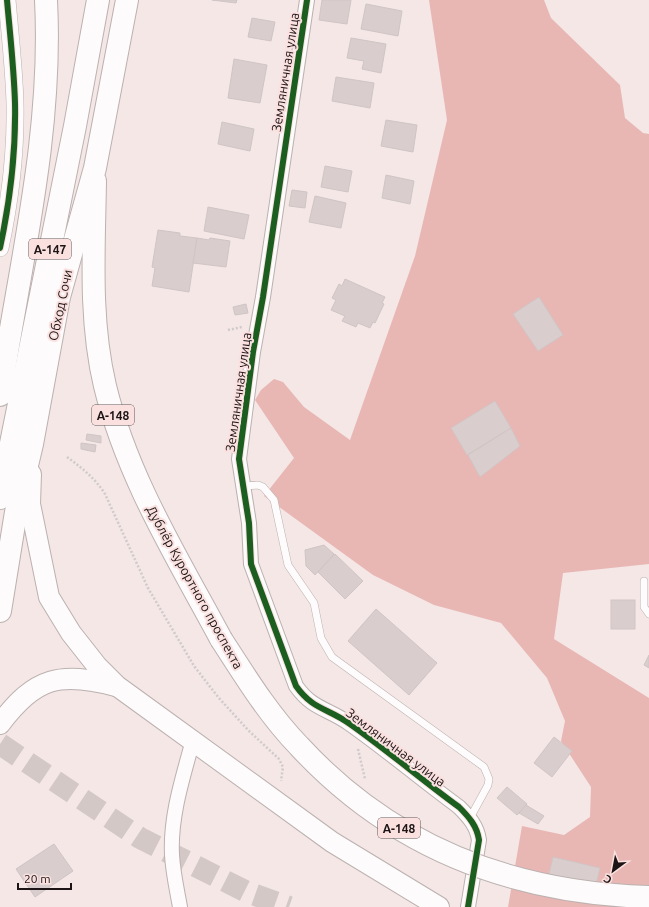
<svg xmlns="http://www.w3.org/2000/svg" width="649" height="907" font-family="Ubuntu,sans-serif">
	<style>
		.forest { fill: #e8b7b4 }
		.building { fill: #d9cecd; stroke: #d0c5c5 }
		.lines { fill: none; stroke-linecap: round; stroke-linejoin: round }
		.primary-tunnel { stroke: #d4c8c7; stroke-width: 22; stroke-dasharray: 22 11; stroke-linecap: butt }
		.service-casing { stroke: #bbb1b0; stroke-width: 8 }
		.minor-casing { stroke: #bbb1b0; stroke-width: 16 }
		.tertiary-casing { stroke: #bbb1b0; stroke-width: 18 }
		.secondary-casing { stroke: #bbb1b0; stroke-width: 22 }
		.primary-casing { stroke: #bbb1b0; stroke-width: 24 }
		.trunk-casing { stroke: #bbb1b0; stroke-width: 24 }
		.path { stroke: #d0caca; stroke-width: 2.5; stroke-dasharray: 2 2; stroke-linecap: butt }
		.service { stroke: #fdfbfb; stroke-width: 7 }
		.minor { stroke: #fdfbfb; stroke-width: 14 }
		.tertiary { stroke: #fdfbfb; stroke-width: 17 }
		.secondary { stroke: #fdfbfb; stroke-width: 20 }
		.primary { stroke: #fdfbfb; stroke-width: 22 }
		.trunk { stroke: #fdfbfb; stroke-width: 22 }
		.primary-bridge-casing { stroke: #bbb1b0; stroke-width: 24; stroke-linecap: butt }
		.primary-bridge { stroke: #fdfbfb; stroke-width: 22 }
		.cycleway-casing { stroke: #fae1e0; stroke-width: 8 }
		.cycleway { stroke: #1b5e20; stroke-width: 6 }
		.labels { text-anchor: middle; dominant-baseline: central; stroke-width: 4; stroke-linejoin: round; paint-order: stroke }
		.shield { fill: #fae1e0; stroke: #5f5252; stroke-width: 1 }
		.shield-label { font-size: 12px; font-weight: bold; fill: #1d1515 }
		.street-label { font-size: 13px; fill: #1d1515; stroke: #fae1e0 }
	</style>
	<rect width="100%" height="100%" fill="#f4e7e6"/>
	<path class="forest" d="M429,0h115l7,18 69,67 5,33 18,15 6,1v430l-86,9 -9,66 95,59v209h-141l14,-81 42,9 26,-18 1,-30 -30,-46 4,-20 -18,-43 -46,-55 -67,-18 -61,-30 -109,-79 30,-38 -39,-58 6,-10 13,-11 9,3 21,25 46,33 65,-184 32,-136z"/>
	<g class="building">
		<path d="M212,0h25l-1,3z"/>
		<path d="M322,0h29l-4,24 -28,-4z"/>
		<path d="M366,4l36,7 -4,25 -37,-7z"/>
		<path d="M252,18l23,4 -4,19 -23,-4z"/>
		<path d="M351,38l35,6 -5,29 -19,-4 2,-8 -17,-3z"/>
		<path d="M234,59l33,6 -7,38 -32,-5z"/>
		<path d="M336,77l38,6 -4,25 -38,-7z"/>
		<path d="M386,120l31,5 -4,27 -32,-6z"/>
		<path d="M222,122l32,7 -4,22 -32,-7z"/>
		<path d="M325,166l27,5 -4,21 -27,-5z"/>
		<path d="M386,175l28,6 -4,23 -28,-6z"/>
		<path d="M292,190l15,2 -2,16 -16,-2z"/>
		<path d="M315,196l31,7 -5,25 -32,-6z"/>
		<path d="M208,207l41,8 -5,24 -40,-8z"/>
		<path d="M158,230l22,3v3l17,2 -8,54 -37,-6 3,-18 -3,-1z"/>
		<path d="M197,238l12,2 1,-2 20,3 -4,26 -33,-4z"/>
		<path d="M345,279l40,18 -3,6 2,1 -9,19 -2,-1 -3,6 -12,-5 -2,4 -14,-6 3,-5 -14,-6 5,-10 -4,-2 7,-14 3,2z"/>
		<path d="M539,297l24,38 -25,16 -25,-37z"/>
		<path d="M246,304l2,9 -13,2 -2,-8z"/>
		<path d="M495,401l16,27 -44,27 -16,-27z"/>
		<path d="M511,428l9,18 -40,31 -12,-22z"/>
		<path d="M87,434l14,2v7l-15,-3z"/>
		<path d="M81,443l15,2 -1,7 -14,-3z"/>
		<path d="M324,545l10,9 -19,21 -9,-9 -1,-16z"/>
		<path d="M335,554l28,27 -18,18 -27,-27z"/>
		<rect x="611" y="600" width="24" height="29"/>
		<path d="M376,609l61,54 -28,32 -61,-54z"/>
		<path d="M649,655v13l-5,-3z"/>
		<path d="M554,737l18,14 -20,26 -18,-14z"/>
		<path d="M507,787l20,17 -10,11 -20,-17z"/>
		<path d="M526,805l18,11 -6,8 -19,-11z"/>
		<path d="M54,844l19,27 -38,26 -19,-28z"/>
		<path d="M553,857l47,11 -4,17 -47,-11z"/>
	</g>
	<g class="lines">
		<path class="primary-tunnel" d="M0,744l140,94 107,54 42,15"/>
		<g class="service-casing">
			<g id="service">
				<path d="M243,486l15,-1 5,2 11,13 14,65 26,38 7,35 11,19 152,110 5,12 -1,6 -18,33"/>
				<path d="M644,581v26l5,7"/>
			</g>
		</g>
		<g class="minor-casing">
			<g id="minor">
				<path d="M307,0l-44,297 -10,55 -14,107 10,64 2,41 45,122c17,24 32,22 54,38 37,26 72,56 109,83 10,10 18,19 20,33l-11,67"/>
				<path d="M180,907c-3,-17 -7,-34 -8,-52 -2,-39 11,-78 21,-115"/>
			</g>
		</g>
		<g class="tertiary-casing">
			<path id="tertiary" d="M0,248c10,-47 16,-96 15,-145 -1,-34 -5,-69 -8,-103"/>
		</g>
		<g class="secondary-casing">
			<g id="secondary">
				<path d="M31,474l-1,30 19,93 22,36 26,33 20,20 215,156 107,65"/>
				<path d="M0,724c35,-47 60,-53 116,-38"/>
			</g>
		</g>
		<g class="primary-casing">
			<path id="primary" d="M95,181c-1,68 -6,138 10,205 22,91 72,171 116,253"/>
		</g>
		<g class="trunk-casing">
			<g id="trunk">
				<path d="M0,395c20,-132 53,-261 46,-395"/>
				<path d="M0,498l75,-372 23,-126"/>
				<path d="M0,611l16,-99 16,-68 27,-147 36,-129 32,-168"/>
			</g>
		</g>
		<g class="path">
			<path d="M228,330l14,-3"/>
			<path d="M67,457c15,11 28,21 38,37l43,94 46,78 24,31 30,33 31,29 4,8 -2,14"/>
			<path d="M358,749l7,30"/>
		</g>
		<use href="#service" class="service"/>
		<use href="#minor" class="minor"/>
		<use href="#tertiary" class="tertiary"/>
		<use href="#secondary" class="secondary"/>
		<use href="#primary" class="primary"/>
		<use href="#trunk" class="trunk"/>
		<g class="primary-bridge-casing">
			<path id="primary-bridge" d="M221,639c24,37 47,75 78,107 94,102 213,147 350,151"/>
		</g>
		<use href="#primary-bridge" class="primary-bridge"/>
		<g class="cycleway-casing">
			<g id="cycleway">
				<path d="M307,0l-44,297 -10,55 -14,107 10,64 2,41 45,122c17,24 32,22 54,38 37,26 72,56 109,83 10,10 18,19 20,33l-11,67"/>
				<path d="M0,248c10,-47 16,-96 15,-145 -1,-34 -5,-69 -8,-103"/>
			</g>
		</g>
		<use href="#cycleway" class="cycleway"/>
	</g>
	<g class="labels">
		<g class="shield">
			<rect x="29" y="239" width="42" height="20" rx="3"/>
			<rect x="92" y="405" width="42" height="20" rx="3"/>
			<rect x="378" y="818" width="42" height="20" rx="3"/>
		</g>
		<g class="shield-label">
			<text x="50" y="249">А-147</text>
			<text x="113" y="415">А-148</text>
			<text x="399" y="828">А-148</text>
		</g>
		<g class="street-label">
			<text transform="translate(285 72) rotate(-81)">Земляничная улица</text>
			<text transform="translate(60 305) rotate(-78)">Обход Сочи</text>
			<text transform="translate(238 392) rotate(-82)">Земляничная улица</text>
			<text transform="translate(195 587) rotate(61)">Дублёр Курортного проспекта</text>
			<text transform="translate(396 747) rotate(37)">Земляничная улица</text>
		</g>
	</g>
	<g transform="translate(613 871) rotate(212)" stroke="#fae1e0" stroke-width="3" paint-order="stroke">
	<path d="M0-3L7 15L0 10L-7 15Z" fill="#1d1515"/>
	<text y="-6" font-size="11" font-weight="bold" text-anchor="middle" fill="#1d1515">С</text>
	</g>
	<path d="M18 883v6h53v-6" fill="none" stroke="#1d1515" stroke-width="2"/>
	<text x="24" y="883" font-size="12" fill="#1d1515" stroke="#fae1e0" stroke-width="3" paint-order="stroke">20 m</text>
</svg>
